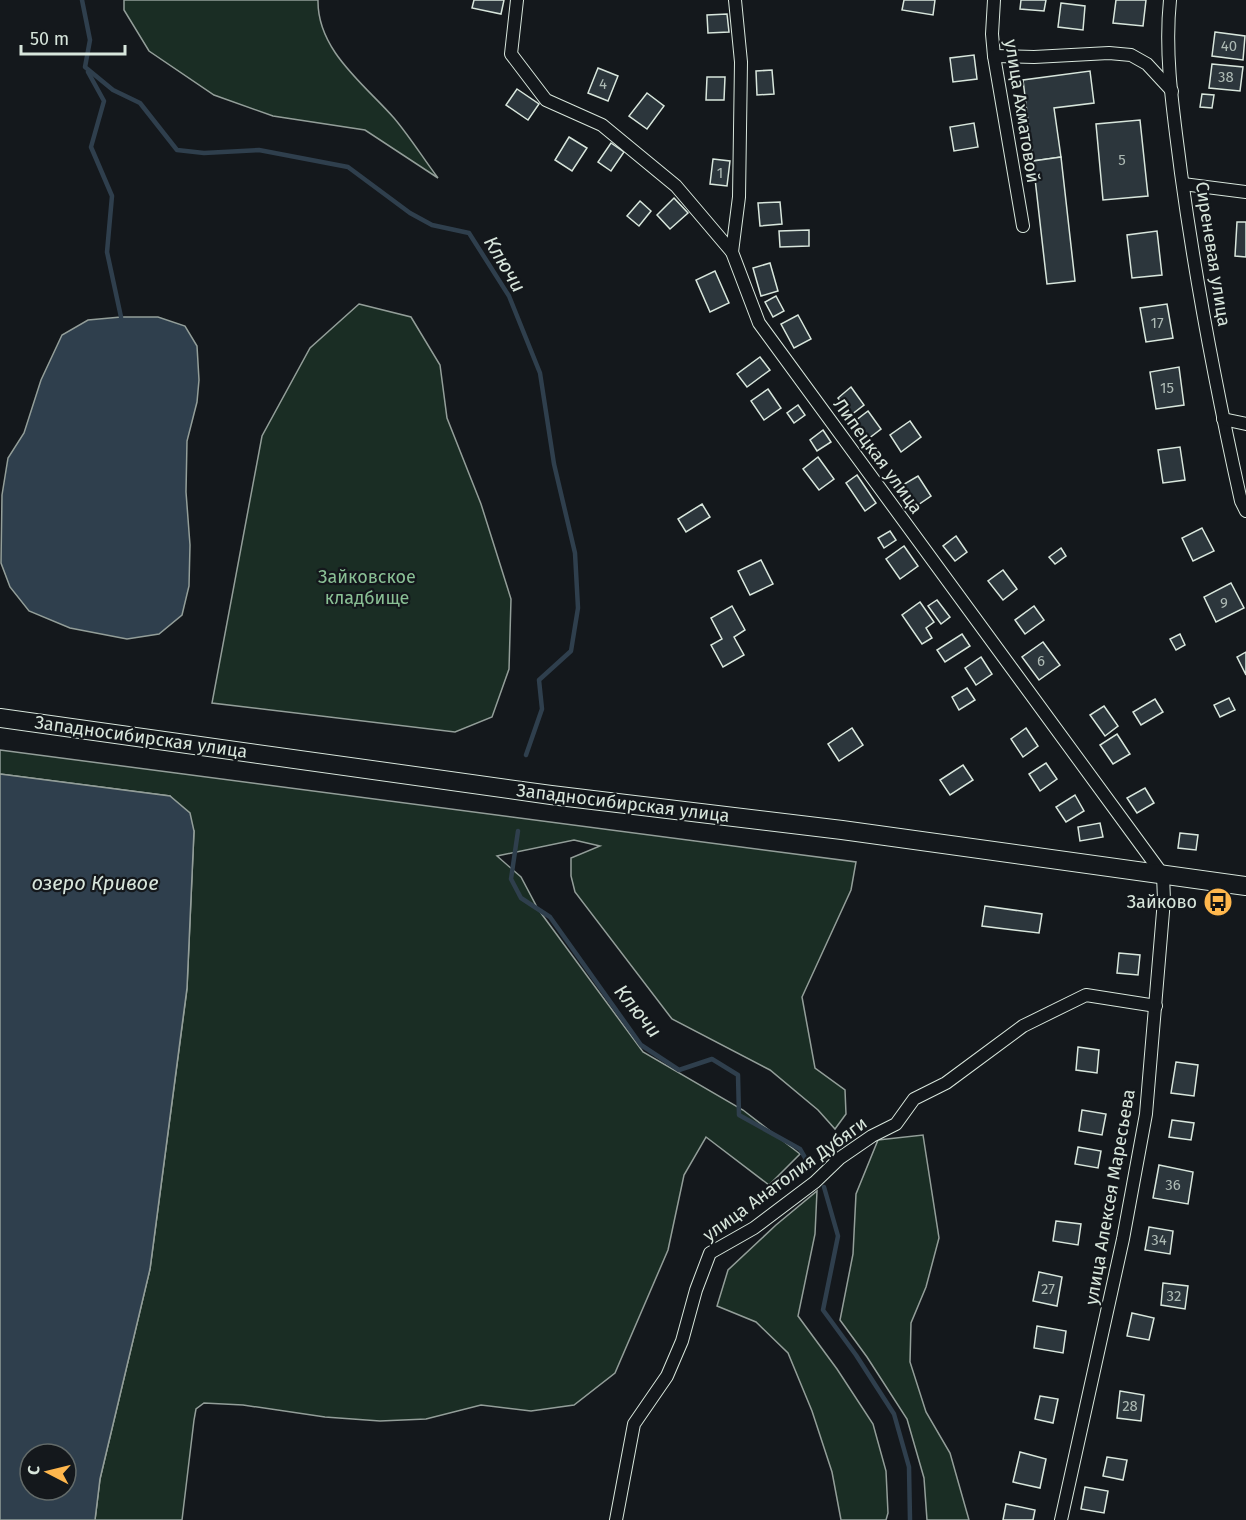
<svg xmlns="http://www.w3.org/2000/svg" width="1246" height="1520" font-family="'Fira Sans',sans-serif">
	<style>
		.green { fill: #1a2d24; stroke: #939e99; stroke-width: 1.5 }
		.water { fill: #2f3f4d; stroke: #939e99; stroke-width: 1.5; fill-rule: evenodd }
		.lines { fill: none; stroke-linecap: round; stroke-linejoin: round }
		.stream { stroke: #2f3f4d; stroke-width: 4.5 }
		.building { fill: #2c363c; stroke: #d8e6dc; stroke-width: 1.5 }
		.minor-casing { stroke: #d8e6dc; stroke-width: 14 }
		.secondary-casing { stroke: #d8e6dc; stroke-width: 20 }
		.minor { stroke: #14181c; stroke-width: 12 }
		.secondary { stroke: #14181c; stroke-width: 18 }
		.labels { text-anchor: middle; dominant-baseline: central; stroke-width: 4.5; stroke-linejoin: round; paint-order: stroke }
		.number-label { font-size: 15px; fill: #adbab4 }
		.street-label { font-size: 18px; fill: #d8e6dc; stroke: #14181c }
		.park-label { font-size: 18px; fill: #8ac095; stroke: #14181c }
		.poi-label { font-size: 18px; fill: #d8e6dc; stroke: #14181c; text-anchor: end }
		.water-label { font-size: 20px; font-style: italic; fill: #d8e6dc; stroke: #14181c }
	</style>
	<rect width="100%" height="100%" fill="#14181c"/>
	<g class="green">
		<path d="M124,0h194c-1,50 46,84 76,118 16,19 29,40 44,60l-73,-48 -92,-14 -59,-21 -65,-44 -25,-41z"/>
		<path d="M359,304l52,13 29,48 7,53 34,86 30,95 -2,70 -17,48 -37,15 -243,-29 50,-267 48,-88z"/>
		<path d="M0,750l856,112 -5,28 -49,107 13,71 30,22 1,24 -11,15 -17,-19 -48,-40 -98,-51 -97,-127 -4,-16v-18l29,-12 -26,-6 -77,16 24,21 17,32 105,143 100,58 57,44 -31,31 -63,-48 -22,38 -16,75 -53,123 -41,32 -43,6 -50,-6 -55,14 -46,2 -55,-4 -82,-12 -39,-2 -8,6 -2,11 -12,100h-87l5,-41 50,-210 37,-280 7,-158 -24,-35 -170,-22z"/>
		<path d="M923,1135l16,103 -13,49 -15,36 -1,39 16,50 24,41 19,67h-42l-3,-42 -17,-59 -40,-62 -27,-37 13,-66 3,-60 22,-54z"/>
		<path d="M817,1191l-2,43 -17,82 39,53 36,55 13,47 2,42 -2,7h-45l-9,-48 -20,-61 -24,-58 -32,-31 -39,-16 11,-36 48,-45z"/>
	</g>
	<g class="water">
		<path d="M121,317h37l27,9 12,20 2,34 -2,22 -10,39 -1,51 4,53 -1,41 -7,29 -23,19 -32,5 -57,-11 -41,-17 -19,-24 -9,-24 1,-68 6,-37 16,-25 17,-53 21,-45 26,-15z"/>
		<path d="M0,774l170,22 20,17 4,18 -7,157 -37,281 -50,210 -5,41h-95zM30,1454h36v36h-36z"/>
	</g>
	<g class="lines">
		<g class="stream">
			<path d="M82,0l8,40 -5,27 28,23 27,13 37,47 27,3 55,-3 89,17 62,46 22,12 37,8 40,63 31,77 14,91 21,89 3,55 -7,43 -32,29 3,29 -16,46"/>
			<path d="M88,72l16,29 -13,46 21,49 -5,56 14,65"/>
			<path d="M518,831l-7,48 10,19 29,19 91,128 38,25 33,-11 26,16 1,40 61,34 11,19"/>
			<path d="M824,1187l14,49 -15,74 33,45 38,59 15,53 1,53"/>
		</g>
	</g>
	<g class="building">
		<path d="M474,0h30l-3,14 -29,-6z"/>
		<path d="M904,0h31l-2,15 -31,-5z"/>
		<path d="M1021,0h25l-2,11 -24,-2z"/>
		<path d="M1116,0h30l-3,26 -30,-3z"/>
		<path d="M1061,3l24,3 -2,24 -25,-3z"/>
		<path d="M727,14l2,18 -21,1 -1,-18z"/>
		<path d="M1215,32l30,4 -2,24 -31,-4z"/>
		<path d="M974,55l3,24 -24,3 -3,-24z"/>
		<path d="M1212,64l31,3 -3,24 -31,-3z"/>
		<path d="M598,68l20,8 -10,25 -20,-8z"/>
		<path d="M772,70l2,24 -17,1 -1,-24z"/>
		<path d="M1090,71l4,32 -40,5 7,49 -28,4 -10,-81z"/>
		<path d="M707,77h18l-1,23h-18z"/>
		<path d="M517,89l22,15 -11,16 -22,-15z"/>
		<path d="M647,93l17,13 -17,23 -18,-13z"/>
		<path d="M1202,94l12,1 -2,13 -12,-1z"/>
		<path d="M1140,120l8,76 -45,4 -7,-76z"/>
		<path d="M974,123l4,24 -24,4 -4,-24z"/>
		<path d="M569,137l18,11 -15,23 -17,-11z"/>
		<path d="M611,143l13,9 -13,19 -13,-9z"/>
		<path d="M1061,157l14,124 -28,3 -14,-123z"/>
		<path d="M713,159l17,2 -3,25 -17,-2z"/>
		<path d="M674,198l14,15 -18,16 -13,-14z"/>
		<path d="M640,201l11,10 -12,15 -12,-10z"/>
		<path d="M780,202l2,22 -22,2 -2,-23z"/>
		<path d="M1237,222h9v35l-11,-1z"/>
		<path d="M809,230v16l-29,1 -1,-16z"/>
		<path d="M1157,231l5,44 -30,3 -5,-43z"/>
		<path d="M770,263l8,28 -17,5 -8,-28z"/>
		<path d="M715,271l14,32 -19,9 -14,-32z"/>
		<path d="M776,296l8,15 -11,6 -8,-15z"/>
		<path d="M1167,304l6,34 -27,4 -6,-34z"/>
		<path d="M798,315l13,24 -17,9 -13,-24z"/>
		<path d="M760,357l10,13 -23,17 -10,-13z"/>
		<path d="M1179,367l5,38 -28,4 -6,-37z"/>
		<path d="M851,387l13,18 -13,10 -13,-17z"/>
		<path d="M768,389l13,19 -17,12 -13,-19z"/>
		<path d="M798,405l7,10 -11,8 -7,-10z"/>
		<path d="M868,411l13,18 -13,10 -13,-18z"/>
		<path d="M910,421l11,16 -20,15 -11,-17z"/>
		<path d="M823,430l8,12 -14,9 -7,-11z"/>
		<path d="M1180,447l5,33 -22,3 -5,-33z"/>
		<path d="M818,457l16,22 -15,11 -16,-21z"/>
		<path d="M857,475l19,28 -11,8 -19,-28z"/>
		<path d="M918,476l13,20 -16,11 -14,-21z"/>
		<path d="M702,504l8,13 -24,15 -8,-13z"/>
		<path d="M1202,528l12,23 -21,10 -11,-23z"/>
		<path d="M890,531l6,9 -12,8 -6,-10z"/>
		<path d="M956,536l11,16 -12,9 -12,-15z"/>
		<path d="M904,546l14,20 -18,13 -14,-20z"/>
		<path d="M1061,548l5,8 -11,8 -6,-7z"/>
		<path d="M761,560l12,24 -23,11 -12,-24z"/>
		<path d="M1003,570l14,19 -14,11 -15,-19z"/>
		<path d="M1231,583l13,25 -28,14 -12,-25z"/>
		<path d="M937,600l13,17 -9,7 -13,-18z"/>
		<path d="M920,602l14,20 -8,6 6,10 -10,6 -20,-29z"/>
		<path d="M732,606l13,24 -11,7 10,18 -21,12 -12,-22 11,-6 -11,-21z"/>
		<path d="M1034,606l10,14 -19,14 -10,-14z"/>
		<path d="M962,634l8,12 -25,16 -8,-12z"/>
		<path d="M1180,634l5,11 -9,5 -6,-11z"/>
		<path d="M1043,642l17,23 -21,15 -17,-23z"/>
		<path d="M1246,652v23l-9,-18z"/>
		<path d="M981,657l11,17 -16,11 -11,-17z"/>
		<path d="M967,688l8,12 -16,10 -7,-13z"/>
		<path d="M1229,698l6,12 -15,7 -6,-12z"/>
		<path d="M1155,699l8,13 -22,13 -8,-13z"/>
		<path d="M1104,706l14,20 -13,10 -15,-21z"/>
		<path d="M852,728l11,17 -24,16 -11,-17z"/>
		<path d="M1026,728l12,18 -15,11 -12,-18z"/>
		<path d="M1117,734l13,20 -17,10 -13,-19z"/>
		<path d="M1046,763l11,16 -17,12 -11,-17z"/>
		<path d="M963,765l10,15 -23,15 -10,-15z"/>
		<path d="M1145,788l9,15 -17,10 -10,-15z"/>
		<path d="M1075,795l9,16 -18,11 -10,-15z"/>
		<path d="M1100,823l3,14 -23,4 -2,-14z"/>
		<path d="M1180,833l18,2 -2,15 -18,-2z"/>
		<path d="M985,906l57,8 -3,19 -57,-7z"/>
		<path d="M1119,953l21,2 -2,20 -21,-2z"/>
		<path d="M1078,1047l21,3 -2,23 -21,-3z"/>
		<path d="M1176,1062l22,3 -4,31 -23,-3z"/>
		<path d="M1082,1110l24,4 -4,21 -23,-4z"/>
		<path d="M1172,1120l22,3 -3,17 -22,-3z"/>
		<path d="M1078,1147l23,4 -3,17 -23,-4z"/>
		<path d="M1159,1165l34,7 -5,32 -35,-6z"/>
		<path d="M1056,1221l25,3 -3,21 -25,-4z"/>
		<path d="M1149,1227l24,4 -3,23 -25,-4z"/>
		<path d="M1039,1272l23,5 -5,29 -24,-5z"/>
		<path d="M1163,1283l25,3 -3,23 -24,-4z"/>
		<path d="M1132,1313l22,5 -5,22 -22,-4z"/>
		<path d="M1037,1326l29,5 -3,22 -29,-5z"/>
		<path d="M1120,1391l24,4 -3,26 -24,-3z"/>
		<path d="M1040,1396l18,3 -5,24 -18,-4z"/>
		<path d="M1020,1452l26,7 -6,29 -27,-6z"/>
		<path d="M1107,1457l20,3 -4,20 -20,-4z"/>
		<path d="M1085,1487l23,4 -4,22 -23,-4z"/>
		<path d="M1006,1504l29,6 -2,10h-30z"/>
	</g>
	<g class="lines">
		<g class="minor-casing">
			<g id="minor">
				<path d="M517,0l-6,54 35,46 56,25 74,61 56,66"/>
				<path d="M735,0l6,62 -2,135 -7,55 27,71 404,552 1,25 -18,214 -23,125 -62,281"/>
				<path d="M994,0l-2,34 2,22 29,170"/>
				<path d="M1170,0c-6,57 4,116 11,173 15,110 36,220 60,328l5,10"/>
				<path d="M994,56l40,1 75,-4 22,2 16,9 25,27"/>
				<path d="M1183,184l63,8"/>
				<path d="M1223,419l23,5"/>
				<path d="M616,1520l18,-96 33,-48 15,-35 14,-51 14,-37 44,-25 61,-46 25,-24 32,-22 24,-12 18,-25 32,-16 77,-57 63,-31 70,11"/>
			</g>
		</g>
		<g class="secondary-casing">
			<path id="secondary" d="M0,718l551,77 291,35 404,56"/>
		</g>
		<use href="#minor" class="minor"/>
		<use href="#secondary" class="secondary"/>
	</g>
	<defs>
		<g id="bus-disc" transform="scale(1.5)"><circle r="9.5" fill="#ffb74d" stroke="#14181c"/><path d="M-5-6H5V4H4V6H2V4H-2V6H-4V4H-5ZM-3.5-4V0h7V-4ZM-3.5 1.2v1.5H-2V1.2ZM2 1.2v1.5H3.5V1.2Z" fill="#111"/></g>
	</defs>
	<g fill-rule="evenodd">
		<use href="#bus-disc" x="1218" y="902"/>
	</g>
	<g class="labels">
		<g class="number-label">
			<text x="1229" y="46">40</text>
			<text x="1226" y="77">38</text>
			<text x="603" y="84">4</text>
			<text x="1122" y="160">5</text>
			<text x="720" y="173">1</text>
			<text x="1157" y="323">17</text>
			<text x="1167" y="388">15</text>
			<text x="1224" y="603">9</text>
			<text x="1041" y="661">6</text>
			<text x="1173" y="1185">36</text>
			<text x="1159" y="1240">34</text>
			<text x="1048" y="1289">27</text>
			<text x="1174" y="1296">32</text>
			<text x="1130" y="1406">28</text>
		</g>
		<g class="street-label">
			<text transform="translate(1022 111) rotate(81)">улица Ахматовой</text>
			<text transform="translate(1213 254) rotate(81)">Сиреневая улица</text>
			<text transform="translate(878 456) rotate(54)">Липецкая улица</text>
			<text transform="translate(141 737) rotate(8)">Западносибирская улица</text>
			<text transform="translate(623 803) rotate(7)">Западносибирская улица</text>
			<text transform="translate(785 1179) rotate(-36)">улица Анатолия Дубяги</text>
			<text transform="translate(1110 1197) rotate(-80)">улица Алексея Маресьева</text>
		</g>
		<g class="park-label">
			<text x="367" y="577">Зайковское<tspan x="367" dy="21">кладбище</tspan></text>
		</g>
		<g class="poi-label">
			<text x="1197" y="902">Зайково</text>
		</g>
		<g class="water-label">
			<text transform="translate(505 264) rotate(59)">Ключи</text>
			<text x="95" y="883">озеро Кривое</text>
			<text transform="translate(638 1011) rotate(51)">Ключи</text>
		</g>
	</g>
	<g transform="translate(48 1472) rotate(277)"><circle r="28" fill="#14181c" stroke="#626a69" stroke-width="1.5"/>
	<path d="M0-4.5L10 22L0 15L-10 22Z" fill="#ffb74d"/>
	<text y="-9" font-size="16" font-weight="bold" text-anchor="middle" fill="#d8e6dc">С</text>
	</g>
	<path d="M21 45v9h104v-9" fill="none" stroke="#d8e6dc" stroke-width="3"/>
	<text x="30" y="45" font-size="18" fill="#d8e6dc" stroke="#14181c" stroke-width="4.5" paint-order="stroke">50 m</text>
</svg>
